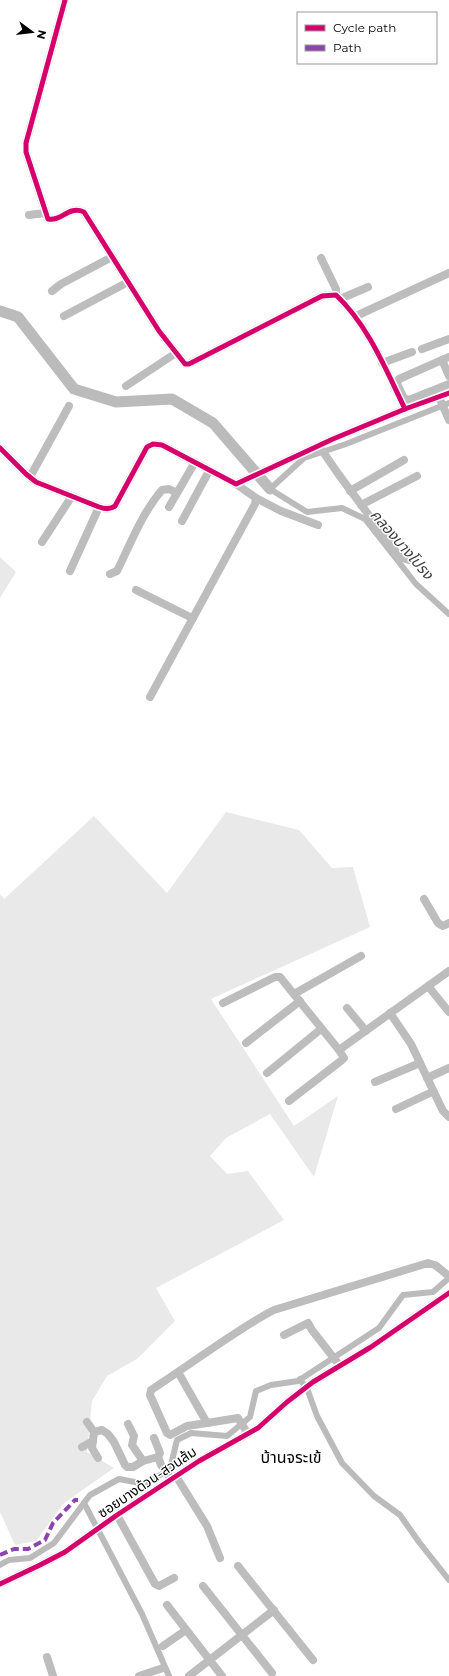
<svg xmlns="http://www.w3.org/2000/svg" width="449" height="1676" font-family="Montserrat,'Noto Sans Thai',sans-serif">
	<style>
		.green { fill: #e9e9e9 }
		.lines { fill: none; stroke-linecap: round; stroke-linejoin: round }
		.canal { stroke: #bbb; stroke-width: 6 }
		.river { stroke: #bbb; stroke-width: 11 }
		.minor { stroke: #bdbdbd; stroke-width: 8 }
		.quiet { stroke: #8e44ad; stroke-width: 4; stroke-dasharray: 8 4; stroke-linecap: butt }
		.cycleway-casing { stroke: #fff; stroke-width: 8 }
		.cycleway { stroke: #d6006c; stroke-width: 5 }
		.labels { text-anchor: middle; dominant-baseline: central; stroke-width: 3; stroke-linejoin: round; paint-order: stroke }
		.street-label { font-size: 14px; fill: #000; stroke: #fff }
		.water-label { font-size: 15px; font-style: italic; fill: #3f3f3f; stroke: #fff }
		.quarter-label { font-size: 16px; fill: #000; stroke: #fff }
	</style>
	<rect width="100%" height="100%" fill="#fff"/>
	<g class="green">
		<path d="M0,557l16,15 -16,26z"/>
		<path d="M226,812l73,18 33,38 21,-1 17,60 -159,72 83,127 44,-30 -24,81 -44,-63 -44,24 -16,18 17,18 21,-3 36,49 -128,68 19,33 -38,38 -30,17 -15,25 -5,51 27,16 -50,35 -28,38 -21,4 -15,-33v-618l4,5 90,-83 73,77z"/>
	</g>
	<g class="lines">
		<g class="canal">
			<path d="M449,403l-103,41 -42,14 -34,31 37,23 35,-4 23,11 51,65 33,30"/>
			<path d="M300,1379l8,12 9,25 25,47 32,33 26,19 19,27 30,38"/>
			<path d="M84,1503l58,111 27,62"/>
			<path d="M0,1565l9,-5 21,-2 24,-15 36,-48 29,-16 26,5 25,-15 7,-29 14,-7 36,3 23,-19 6,-26 15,-6 27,-4 81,-53 24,-33 30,-3 16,-14"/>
		</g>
		<path class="river" d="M0,311l18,6 56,72 42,13 56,-3 41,24 57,66"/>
		<g class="minor">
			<path d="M65,0l-39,143v9l22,67c14,3 20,-14 36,-7l75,119 26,33h4l133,-68 14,-1c32,30 50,75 69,114"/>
			<path d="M29,215l16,-2"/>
			<path d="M321,258l15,31v6"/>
			<path d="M52,291l9,-7 51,-27"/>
			<path d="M340,299l28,-12"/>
			<path d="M64,316l64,-34"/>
			<path d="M356,316l93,-43"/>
			<path d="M422,349l27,-10"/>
			<path d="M449,357l-50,22 -2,5 7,14 5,2 40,-16"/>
			<path d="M442,360l7,16"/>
			<path d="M382,363l30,-11"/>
			<path d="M126,386l50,-33"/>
			<path d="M439,397l10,23"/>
			<path d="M319,446l20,29 61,82 9,3"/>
			<path d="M0,448l26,26 10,8 63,25c6,2 11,3 16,-1l32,-59 6,-3 9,1 74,39 97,-45 72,-30 44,-16"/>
			<path d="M30,477l39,-71"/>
			<path d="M350,491l54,-31"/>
			<path d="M256,498l25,13 37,14"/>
			<path d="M361,505l56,-29"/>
			<path d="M169,507l26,-45"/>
			<path d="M182,521l27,-50"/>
			<path d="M42,542l30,-46"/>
			<path d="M70,571l29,-64"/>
			<path d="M110,574l7,-3c14,-28 25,-58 45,-81l7,-1 8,4"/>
			<path d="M136,590l56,28"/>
			<path d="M150,697l105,-193 1,-6 -20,-14"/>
			<path d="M424,899l14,24 5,3 6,-3"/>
			<path d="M428,986l21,26"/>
			<path d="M294,994l67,-38"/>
			<path d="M223,1003l52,-26h5l59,73 110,-79"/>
			<path d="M347,1008l19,23"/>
			<path d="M390,1013l21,31 32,67 6,6"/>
			<path d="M246,1043l54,-42"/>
			<path d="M267,1073l54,-44"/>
			<path d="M427,1078l22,-10"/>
			<path d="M375,1082l45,-19"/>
			<path d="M289,1101l53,-41 2,-2 -5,-8"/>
			<path d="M396,1109l36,-17"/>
			<path d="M284,1335l24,-12 4,7 28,36"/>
			<path d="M178,1372l29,51 -20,3 -17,9 -3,-2 -17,-38 1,-5c26,-17 51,-35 77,-52 15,-10 30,-20 46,-28l154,-47 7,2 14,11"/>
			<path d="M87,1422l7,10 8,-2 6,4 6,8 11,23 2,2h6l10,-6 15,-4 3,8 10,14"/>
			<path d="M207,1423l31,-5 10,16"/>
			<path d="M128,1424l6,12 -2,9 11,16"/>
			<path d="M94,1432l-2,16 6,10"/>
			<path d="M154,1438l6,15 -2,4"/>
			<path d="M82,1447l11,-6"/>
			<path d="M176,1476l31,50 13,32"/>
			<path d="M117,1515l38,69 4,2 15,-8"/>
			<path d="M238,1566l75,94"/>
			<path d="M0,1584l40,-19 25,-13 52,-37 82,-54 59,-33 29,-26 26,-20 58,-35 78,-54"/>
			<path d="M203,1586l69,87"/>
			<path d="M167,1605l55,71"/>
			<path d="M163,1646l23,-16"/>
			<path d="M47,1657l6,19"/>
			<path d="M139,1676l24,-8"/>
			<path d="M189,1676l85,-66"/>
		</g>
		<path class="quiet" d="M0,1555l14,-6h14l17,-9 8,-17 22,-23h3"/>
		<g class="cycleway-casing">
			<g id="cycleway">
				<path d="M65,0l-39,143v9l22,67c14,3 20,-14 36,-7l75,119 26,33h4l133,-68 14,-1c32,30 50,75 69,114"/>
				<path d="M0,448l26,26 10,8 63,25c6,2 11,3 16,-1l32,-59 6,-3 9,1 74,39 97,-45 72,-30 44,-16"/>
				<path d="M0,1584l40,-19 25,-13 52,-37 82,-54 59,-33 29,-26 26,-20 58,-35 78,-54"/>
			</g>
		</g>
		<use href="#cycleway" class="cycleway"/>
	</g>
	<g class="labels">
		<g class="street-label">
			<text transform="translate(147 1482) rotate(-34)">ซอยบางด้วน-สวนส้ม</text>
		</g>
		<g class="water-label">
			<text transform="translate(402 544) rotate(49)">คลองบางโปรง</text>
		</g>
		<g class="quarter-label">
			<text x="291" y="1457">บ้านจระเข้</text>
		</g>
	</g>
	<rect x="297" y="12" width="140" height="52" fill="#ffffff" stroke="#999999"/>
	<rect x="305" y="25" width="20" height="6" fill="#d6006c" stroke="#999999"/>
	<text x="333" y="32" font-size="12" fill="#000000">Cycle path</text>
	<rect x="305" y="45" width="20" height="6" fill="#8e44ad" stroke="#999999"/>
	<text x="333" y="52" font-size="12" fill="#000000">Path</text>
	<g transform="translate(32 32) rotate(105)" stroke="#ffffff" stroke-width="3" paint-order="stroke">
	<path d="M0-3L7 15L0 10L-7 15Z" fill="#000000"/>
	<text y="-6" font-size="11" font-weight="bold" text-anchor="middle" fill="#000000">N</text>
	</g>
</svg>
